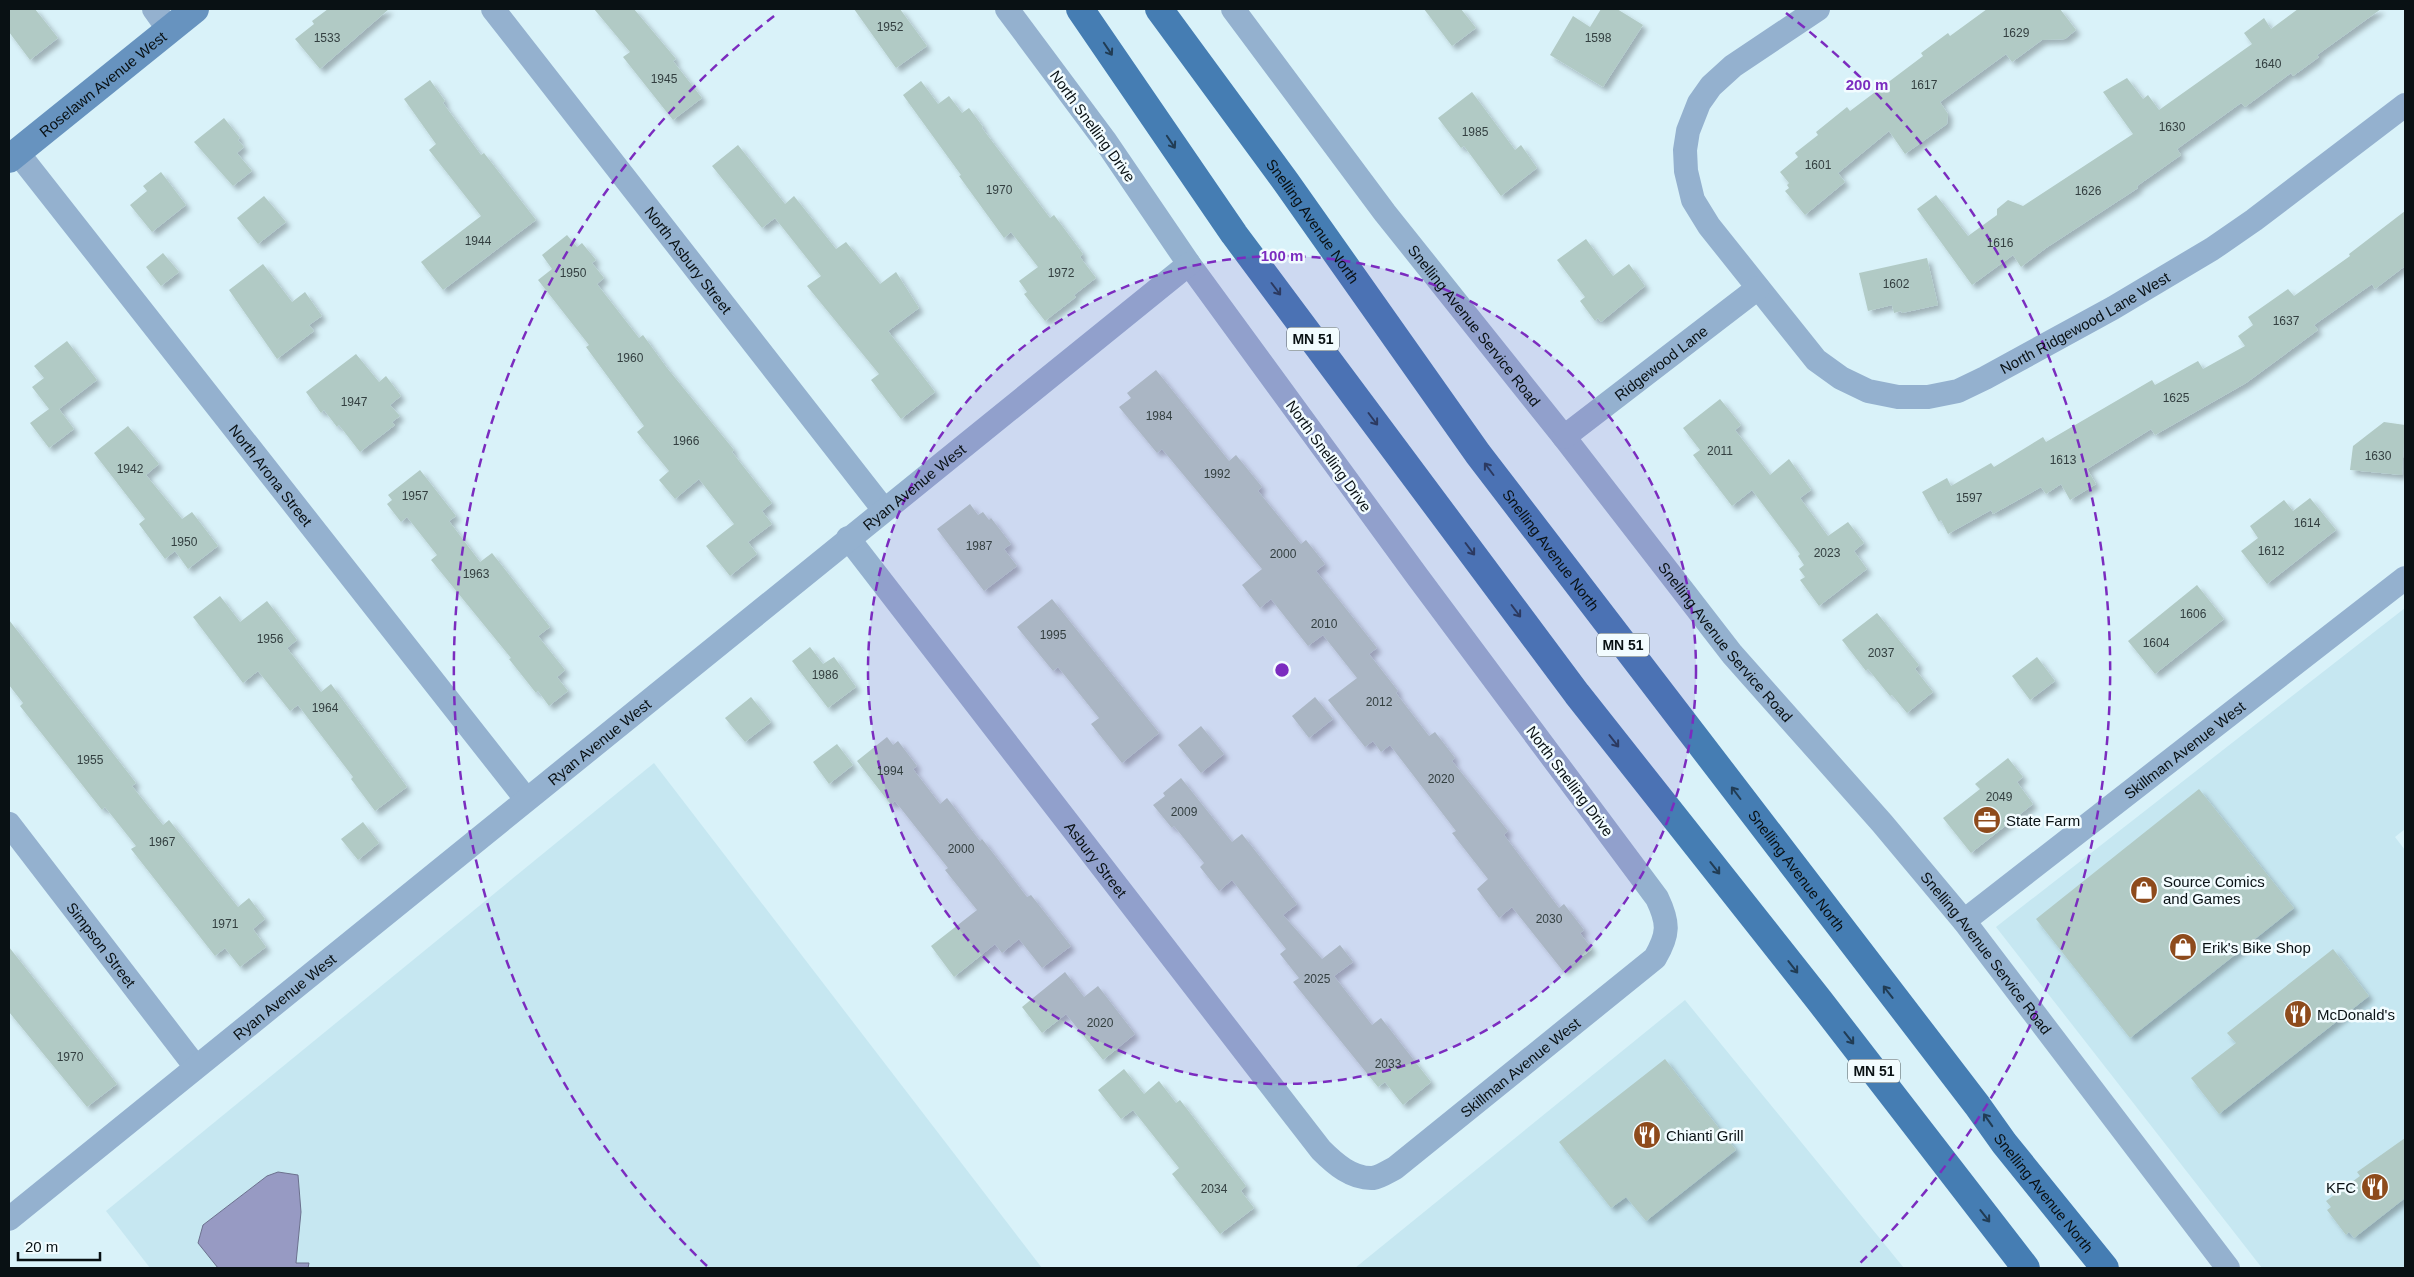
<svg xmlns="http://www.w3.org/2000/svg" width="2414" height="1277" font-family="Arial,sans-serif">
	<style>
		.built { fill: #c6e7f1 }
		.water { fill: #979ac3; stroke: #6c718e }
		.building { fill: #b1cac5; filter: url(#shadow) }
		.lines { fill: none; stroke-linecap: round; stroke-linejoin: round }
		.street { stroke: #94b1cf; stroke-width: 24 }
		.secondary { stroke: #6793bf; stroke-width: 28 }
		.primary { stroke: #457db3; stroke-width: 28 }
		.oneway { stroke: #213c54 }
		.ring { fill: none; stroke: #7b2cbf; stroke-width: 2.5; stroke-dasharray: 9 6 }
		.labels { text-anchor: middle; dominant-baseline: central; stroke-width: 5; stroke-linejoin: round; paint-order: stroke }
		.number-label { font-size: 12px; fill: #333f40 }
		.shield { fill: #f2fcff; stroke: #4f585a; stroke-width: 1 }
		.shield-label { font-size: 14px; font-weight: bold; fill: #091114 }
		.street-label { font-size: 15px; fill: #091114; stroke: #f2fcff }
		.poi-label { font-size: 15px; fill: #091114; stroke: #f2fcff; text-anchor: start }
		.centre { fill: #7b2cbf; stroke: #f2fcff; stroke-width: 2.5 }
		.ring-label { font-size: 15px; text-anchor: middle; font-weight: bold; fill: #7b2cbf; stroke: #f2fcff; stroke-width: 5; stroke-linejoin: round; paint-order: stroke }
	</style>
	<defs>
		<filter id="shadow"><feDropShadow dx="4.5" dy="4.5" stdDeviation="2.5" flood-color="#0004"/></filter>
	</defs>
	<rect width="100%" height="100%" fill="#d9f2f9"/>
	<g class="built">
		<path d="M2405,608v221l-10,8 10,13v418h-143l-266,-341z"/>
		<path d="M654,763l388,505h-892l-44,-57z"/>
		<path d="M1685,1000l219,268h-549z"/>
	</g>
	<path class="water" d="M278,1172l20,3 3,37 -5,51h13l-1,5h-90l-20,-25 5,-18 64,-49z"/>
	<g class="building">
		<path d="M9,9h26l23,29 -28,22 -21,-28z"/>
		<path d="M328,9h61l-69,60 -25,-30 19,-15 -2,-3z"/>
		<path d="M594,9h40l42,50 -3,2 29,37 -29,22 -50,-63 7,-5z"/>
		<path d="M854,9h46l27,37 -31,22z"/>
		<path d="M1424,9h37l15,19 -24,18z"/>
		<path d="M1601,9h16l26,16 -40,62 -53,-32 23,-39 17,11z"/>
		<path d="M1987,9h73l16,21 -11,9 -23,1 -30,22 -6,-8 -66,48 8,12 -1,10 -42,30 -16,-23 -51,42 7,9 -40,33 -20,-24 4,-3 -2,-3 2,-2 -9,-11 18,-15 -3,-4 23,-18 -2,-3 31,-25 3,4 73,-55 -2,-3 27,-20 2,3z"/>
		<path d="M2298,9h83l-64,46 2,2 -26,19 -2,-3 -46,34 -4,-4 -64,46 4,6 -44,31 1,2 -92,60 -25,19 -8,-12 -41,30 -55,-76 19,-14 32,41 29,-21v-6l11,-9 15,6 110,-72 -30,-42 24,-14 16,21 5,-4 11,15 93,-66 -8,-11 20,-15 7,11z"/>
		<path d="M430,80l15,21 -2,2 38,52 3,-2 52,67 -93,70 -22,-28 60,-46 -52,-66 7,-6 -32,-45z"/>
		<path d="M921,81l17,23 11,-8 13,17 7,-5 14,19 -1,1 68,90 4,-3 29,39 -3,3 16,21 -22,17 2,2 -31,24 -21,-27 3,-2 -8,-11 19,-14 -27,-35 -7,6 -45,-62 2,-1 -58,-80z"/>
		<path d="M1472,92l43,58 6,-5 16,23 -36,28 -37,-50 -3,2 -23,-30z"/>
		<path d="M224,118l16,20 -2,2 6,7 -7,6 15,18 -19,15 -39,-44z"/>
		<path d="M738,145l47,59 9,-8 42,53 10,-7 34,42 16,-12 23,36 -31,23 47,61 -34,27 -30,-39 8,-6 -72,-88 14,-10 -46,-58 -13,10 -50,-62z"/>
		<path d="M161,172l25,33 -34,27 -22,-27 17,-14 -4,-5z"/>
		<path d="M264,196l22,26 -28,22 -21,-26z"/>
		<path d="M2405,211v55l-30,23 -3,-5 -58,41 4,5 -72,53 -91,52 -4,-6 -64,40 9,15 -26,16 -9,-16 -15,10 -5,-7 -48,27 -2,-4 -43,24 -7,-14 -2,2 -17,-30 25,-14 4,8 40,-23 3,4 49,-30 3,5 106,-62 3,5 43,-24 5,8 42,-23 -7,-10 15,-11 -5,-8 40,-28 6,7 56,-40 -1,-2z"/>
		<path d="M567,235l10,12 5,-4 14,17 -4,3 12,15 -7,6 42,54 4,-3 24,33 67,82 -2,2 40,51 -10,8 10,13 -24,18 9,12 -27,22 -24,-30 28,-22 -35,-45 -24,20 -16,-19 10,-9 -32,-39 7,-6 -58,-79 3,-2 -51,-65 14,-11 -10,-14z"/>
		<path d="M1586,239l27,37 16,-12 16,22 -44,36 -3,-4 -3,3 -15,-20 5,-4 -28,-37z"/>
		<path d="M163,253l16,19 -18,14 -15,-19z"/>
		<path d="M1927,258l11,47 -36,8 -1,-2 -7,2 -2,-8 -24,6 -9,-38z"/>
		<path d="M263,264l29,38 13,-10 17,24 -13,9 5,6 -37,28 -48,-69z"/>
		<path d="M67,341l30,39 -38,29 15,20 -25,19 -19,-25 19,-14 -17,-22 12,-9 -10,-12z"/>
		<path d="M356,354l23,28 7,-6 15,20 -11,9 10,11 -8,6 3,3 -35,27 -21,-27 -2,2 -13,-17 -3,3 -15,-21z"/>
		<path d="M1156,370l73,91 7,-6 26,32 -4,4 43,53 5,-4 19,24 -9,7 61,77 -8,6 29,37 -2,2 33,43 6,-4 20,26 -3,3 56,70 -4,4 55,73 5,-4 20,26 -4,3 12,16 -29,22 -51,-64 -13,11 -22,-29 11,-10 -36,-46 4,-2 -66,-86 -9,7 -8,-11 -8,6 -37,-47 29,-22 -34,-43 -15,11 -37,-47 -11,9 -18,-23 20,-16 -100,-120 -5,4 -38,-46 12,-9 -4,-5z"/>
		<path d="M1720,399l21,26 -6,5 35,45 19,-16 22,31 -11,8 28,38 20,-14 16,21 -10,8 13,18 -48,37 -19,-26 5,-3 -6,-8 5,-4 -6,-9 2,-2 -48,-64 -20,16 -39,-51 7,-5 -17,-22z"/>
		<path d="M2384,422l21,3 -3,50 -52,-5 3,-24z"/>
		<path d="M128,426l31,38 -13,11 36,44 10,-7 26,34 -30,23 -13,-18 -10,8 -26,-35 6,-5 -51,-66z"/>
		<path d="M420,470l36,46 -7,5 31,41 12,-9 58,74 -12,9 27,34 -8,7 11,14 -19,15 -11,-15 -2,2 -27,-34 2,-1 -80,-98 6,-5 -30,-38 -6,5 -14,-18 5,-4 -4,-5z"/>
		<path d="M2310,498l26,32 -69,54 -26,-33 17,-13 -8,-12 34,-26 9,11z"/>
		<path d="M970,504l8,11 5,-3 6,8 2,-2 20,26 -7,5 13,17 -33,25 -47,-62z"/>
		<path d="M2197,585l27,34 -69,55 -27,-33z"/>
		<path d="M220,596l20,26 27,-21 30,39 -10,8 34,44 10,-8 76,103 -32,24 -24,-32 2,-2 -55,-72 -8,6 -32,-40 -15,12 -50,-66z"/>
		<path d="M1052,599l107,134 -37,30 -31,-39 8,-6 -41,-51 -5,4 -36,-44z"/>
		<path d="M1877,613l42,52 -4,4 18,23 -26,21 -15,-18 -2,1 -22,-27 -2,2 -24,-31z"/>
		<path d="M9,620l127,163 -4,3 31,39 6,-5 69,87 11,-9 16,21 -12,10 13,18 -26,20 -15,-19 -10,8 -84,-107 5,-3 -31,-39 -3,3 -82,-104 3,-3 -14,-18z"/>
		<path d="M810,647l13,17 11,-7 22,30 -28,21 -36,-47z"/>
		<path d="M2037,657l18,24 -25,19 -18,-24z"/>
		<path d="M751,697l20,25 -26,20 -20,-24z"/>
		<path d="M1315,697l18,22 -24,19 -17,-22z"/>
		<path d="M1201,726l23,28 -23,19 -23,-28z"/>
		<path d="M887,737l6,8 5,-4 19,25 -4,3 27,35 7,-6 33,43 2,-2 45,58 4,-2 40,51 -29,22 -23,-29 -17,14 -7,-9 -41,33 -23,-31 46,-36 -32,-40 3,-2 -53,-67 -4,4 -34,-44z"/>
		<path d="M837,744l16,21 -24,19 -16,-22z"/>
		<path d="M2008,758l15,19 -6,5 16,22 -62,49 -28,-35 37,-29 -5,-5z"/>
		<path d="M1181,778l51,64 10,-8 55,70 -14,11 39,44 18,-14 13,17 -19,14 38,49 9,-7 50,64 -28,23 -18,-23 -7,5 -85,-105 6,-4 -19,-24 6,-5 -54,-69 -13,11 -19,-24 4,-4 -30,-37 -2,2 -19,-23 12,-9 -2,-3z"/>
		<path d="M2199,789l95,119 -164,130 -94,-119z"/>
		<path d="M363,822l16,21 -21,17 -17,-21z"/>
		<path d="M9,947l108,137 -30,23 -78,-95z"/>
		<path d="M2333,949l36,47 -150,118 -28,-36 45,-35 -9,-10z"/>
		<path d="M1065,972l19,25 14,-11 37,48 -32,26 -37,-46 -24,19 -20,-26z"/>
		<path d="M1665,1059l71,91 -90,71 -20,-24 -15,11 -52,-66z"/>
		<path d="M1124,1069l20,25 15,-13 17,22 4,-3 66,86 -5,5 13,17 -34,26 -48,-60 7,-6 -46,-58 -12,9 -23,-29z"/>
		<path d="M2405,1138v60l-51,40 -5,-6 -3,3 -19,-25 4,-3 -5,-6 34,-25 -3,-4z"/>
	</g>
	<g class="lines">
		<g class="street">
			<path d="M154,9l15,21"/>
			<path id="s1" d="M493,9l391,501"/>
			<path id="s2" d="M1233,9l152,204 179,224 168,217 150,169 82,98 264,347"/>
			<path id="s3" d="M1818,9l-85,57 -22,20 -12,17 -11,28 -3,19 1,21 7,29 16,26 107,134 25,18 27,13 30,6h30l30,-6 27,-13 128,-70 99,-59 42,-29 151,-115"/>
			<path id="s4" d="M17,152l509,647"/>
			<path id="s5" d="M1564,437l194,-149"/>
			<path id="s6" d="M848,538l473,612c14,14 31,29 52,28 7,-1 16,-7 22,-10l260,-210c14,-24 14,-35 2,-60l-240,-322 -228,-312 -83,-122 -99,-133"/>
			<path id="s7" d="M9,824l186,242"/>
			<path id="s8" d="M1964,921l441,-343"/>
			<path id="s9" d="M9,1219l1180,-955"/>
		</g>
		<path class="secondary" id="s10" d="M9,159l186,-150"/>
		<g class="primary">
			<path d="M1080,9l154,225 343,460 242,306 207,268"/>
			<path id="s11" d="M1159,9l127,173 192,272 499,651 27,38 101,125"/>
		</g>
	</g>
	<defs><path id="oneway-shaft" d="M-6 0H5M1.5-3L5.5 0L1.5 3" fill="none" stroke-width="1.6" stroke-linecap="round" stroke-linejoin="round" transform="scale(1.25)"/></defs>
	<g class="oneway">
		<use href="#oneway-shaft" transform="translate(1108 49) rotate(56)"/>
		<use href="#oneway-shaft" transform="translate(1171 142) rotate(56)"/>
		<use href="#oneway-shaft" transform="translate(1276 289) rotate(53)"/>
		<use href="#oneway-shaft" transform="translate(1373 419) rotate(53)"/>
		<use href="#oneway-shaft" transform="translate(1489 469) rotate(-127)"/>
		<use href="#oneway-shaft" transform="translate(1470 549) rotate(53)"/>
		<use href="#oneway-shaft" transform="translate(1516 611) rotate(53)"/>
		<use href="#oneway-shaft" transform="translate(1614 741) rotate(52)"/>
		<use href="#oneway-shaft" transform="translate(1736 793) rotate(-127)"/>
		<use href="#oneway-shaft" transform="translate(1715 868) rotate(52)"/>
		<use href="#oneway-shaft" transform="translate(1793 967) rotate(52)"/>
		<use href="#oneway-shaft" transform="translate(1888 992) rotate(-128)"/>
		<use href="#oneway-shaft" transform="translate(1849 1038) rotate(52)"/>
		<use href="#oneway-shaft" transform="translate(1988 1120) rotate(-125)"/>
		<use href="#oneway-shaft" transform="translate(1985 1216) rotate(52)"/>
	</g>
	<circle cx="1282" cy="670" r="414" fill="#7b2cbf" fill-opacity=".12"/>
	<g class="ring">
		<circle cx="1282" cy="670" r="414"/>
		<path d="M707 1266A828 828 0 0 1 778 13M1786 13A828 828 0 0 1 1857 1266"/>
	</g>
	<defs>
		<g id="office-disc" transform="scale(1.4375)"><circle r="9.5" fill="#8e4b1c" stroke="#f2fcff"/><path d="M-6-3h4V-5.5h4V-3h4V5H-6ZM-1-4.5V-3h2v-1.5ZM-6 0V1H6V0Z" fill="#fff"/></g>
		<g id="shop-disc" transform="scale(1.4375)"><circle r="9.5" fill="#8e4b1c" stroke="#f2fcff"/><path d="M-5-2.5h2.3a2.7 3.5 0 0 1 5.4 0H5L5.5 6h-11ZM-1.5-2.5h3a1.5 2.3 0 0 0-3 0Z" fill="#fff"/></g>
		<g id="restaurant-disc" transform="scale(1.4375)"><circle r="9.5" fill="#8e4b1c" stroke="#f2fcff"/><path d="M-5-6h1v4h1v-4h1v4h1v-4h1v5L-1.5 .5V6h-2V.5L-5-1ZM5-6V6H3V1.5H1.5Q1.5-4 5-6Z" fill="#fff"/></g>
	</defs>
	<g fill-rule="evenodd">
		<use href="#office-disc" x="1987" y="820"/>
		<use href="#shop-disc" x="2144" y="890"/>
		<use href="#shop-disc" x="2183" y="947"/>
		<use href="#restaurant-disc" x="2298" y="1014"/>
		<use href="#restaurant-disc" x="1647" y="1135"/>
		<use href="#restaurant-disc" x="2375" y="1187"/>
	</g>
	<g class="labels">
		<g class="number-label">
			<text x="890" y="27">1952</text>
			<text x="2016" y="33">1629</text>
			<text x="327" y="38">1533</text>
			<text x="1598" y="38">1598</text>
			<text x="2268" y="64">1640</text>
			<text x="664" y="79">1945</text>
			<text x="1924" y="85">1617</text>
			<text x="2172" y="127">1630</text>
			<text x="1475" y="132">1985</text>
			<text x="1818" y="165">1601</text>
			<text x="999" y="190">1970</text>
			<text x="2088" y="191">1626</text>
			<text x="478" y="241">1944</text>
			<text x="2000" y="243">1616</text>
			<text x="573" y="273">1950</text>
			<text x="1061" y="273">1972</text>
			<text x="1896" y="284">1602</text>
			<text x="2286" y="321">1637</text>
			<text x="630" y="358">1960</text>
			<text x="2176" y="398">1625</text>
			<text x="354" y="402">1947</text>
			<text x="1159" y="416">1984</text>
			<text x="686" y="441">1966</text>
			<text x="1720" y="451">2011</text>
			<text x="2378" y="456">1630</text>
			<text x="2063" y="460">1613</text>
			<text x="130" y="469">1942</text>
			<text x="1217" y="474">1992</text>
			<text x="415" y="496">1957</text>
			<text x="1969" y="498">1597</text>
			<text x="2307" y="523">1614</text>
			<text x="184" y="542">1950</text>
			<text x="979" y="546">1987</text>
			<text x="2271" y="551">1612</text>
			<text x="1827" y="553">2023</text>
			<text x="1283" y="554">2000</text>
			<text x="476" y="574">1963</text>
			<text x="2193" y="614">1606</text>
			<text x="1324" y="624">2010</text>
			<text x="1053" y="635">1995</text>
			<text x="270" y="639">1956</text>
			<text x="2156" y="643">1604</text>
			<text x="1881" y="653">2037</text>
			<text x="825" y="675">1986</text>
			<text x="1379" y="702">2012</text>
			<text x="325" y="708">1964</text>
			<text x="90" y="760">1955</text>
			<text x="890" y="771">1994</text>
			<text x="1441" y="779">2020</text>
			<text x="1999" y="797">2049</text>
			<text x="1184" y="812">2009</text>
			<text x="162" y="842">1967</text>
			<text x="961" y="849">2000</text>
			<text x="1549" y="919">2030</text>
			<text x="225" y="924">1971</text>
			<text x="1317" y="979">2025</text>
			<text x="1100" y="1023">2020</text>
			<text x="70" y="1057">1970</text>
			<text x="1388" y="1064">2033</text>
			<text x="1214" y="1189">2034</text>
		</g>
		<g class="shield">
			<rect x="1287" y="327.5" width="52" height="23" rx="4"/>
			<rect x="1597" y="633.5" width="52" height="23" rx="4"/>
			<rect x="1848" y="1059.5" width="52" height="23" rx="4"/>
		</g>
		<g class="shield-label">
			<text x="1313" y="339">MN 51</text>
			<text x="1623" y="645">MN 51</text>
			<text x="1874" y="1071">MN 51</text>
		</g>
		<g class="street-label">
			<text stroke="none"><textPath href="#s10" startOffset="120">Roselawn Avenue West</textPath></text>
			<text transform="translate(1093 126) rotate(54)">North Snelling Drive</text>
			<text stroke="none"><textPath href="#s11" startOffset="262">Snelling Avenue North</textPath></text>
			<text stroke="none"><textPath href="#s1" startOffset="318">North Asbury Street</textPath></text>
			<text stroke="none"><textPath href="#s3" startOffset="751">North Ridgewood Lane West</textPath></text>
			<text stroke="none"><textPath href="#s2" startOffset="398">Snelling Avenue Service Road</textPath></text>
			<text stroke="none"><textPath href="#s5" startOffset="122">Ridgewood Lane</textPath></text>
			<text transform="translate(1329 456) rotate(54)">North Snelling Drive</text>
			<text stroke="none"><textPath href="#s4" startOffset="411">North Arona Street</textPath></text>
			<text stroke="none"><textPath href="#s9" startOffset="1164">Ryan Avenue West</textPath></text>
			<text stroke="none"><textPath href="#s11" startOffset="668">Snelling Avenue North</textPath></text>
			<text stroke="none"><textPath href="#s2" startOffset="802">Snelling Avenue Service Road</textPath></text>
			<text stroke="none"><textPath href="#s9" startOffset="759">Ryan Avenue West</textPath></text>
			<text stroke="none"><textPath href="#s8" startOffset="279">Skillman Avenue West</textPath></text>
			<text transform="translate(1570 781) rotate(53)">North Snelling Drive</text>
			<text stroke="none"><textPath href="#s6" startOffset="406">Asbury Street</textPath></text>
			<text stroke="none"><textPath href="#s11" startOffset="1072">Snelling Avenue North</textPath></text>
			<text stroke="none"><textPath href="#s7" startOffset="152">Simpson Street</textPath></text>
			<text stroke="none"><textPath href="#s2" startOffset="1208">Snelling Avenue Service Road</textPath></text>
			<text stroke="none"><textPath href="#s9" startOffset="354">Ryan Avenue West</textPath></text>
			<text stroke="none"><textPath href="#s6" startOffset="1019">Skillman Avenue West</textPath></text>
			<text stroke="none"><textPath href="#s11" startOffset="1478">Snelling Avenue North</textPath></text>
		</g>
		<g class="poi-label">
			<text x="2006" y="820">State Farm</text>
			<text x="2163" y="881">Source Comics<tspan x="2163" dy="17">and Games</tspan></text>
			<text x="2202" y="947">Erik's Bike Shop</text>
			<text x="2317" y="1014">McDonald's</text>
			<text x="1666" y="1135">Chianti Grill</text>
			<text x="2356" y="1187" text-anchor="end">KFC</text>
		</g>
	</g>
	<circle cx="1282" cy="670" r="8" class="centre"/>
	<g class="ring-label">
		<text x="1867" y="90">200 m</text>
		<text x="1282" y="261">100 m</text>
	</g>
	<rect width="2414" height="1277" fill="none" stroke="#091114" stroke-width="20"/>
	<path d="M18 1252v8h82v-8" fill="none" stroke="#091114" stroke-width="2.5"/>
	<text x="25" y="1252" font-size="15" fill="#091114" stroke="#f2fcff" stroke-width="4" paint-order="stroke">20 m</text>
</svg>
